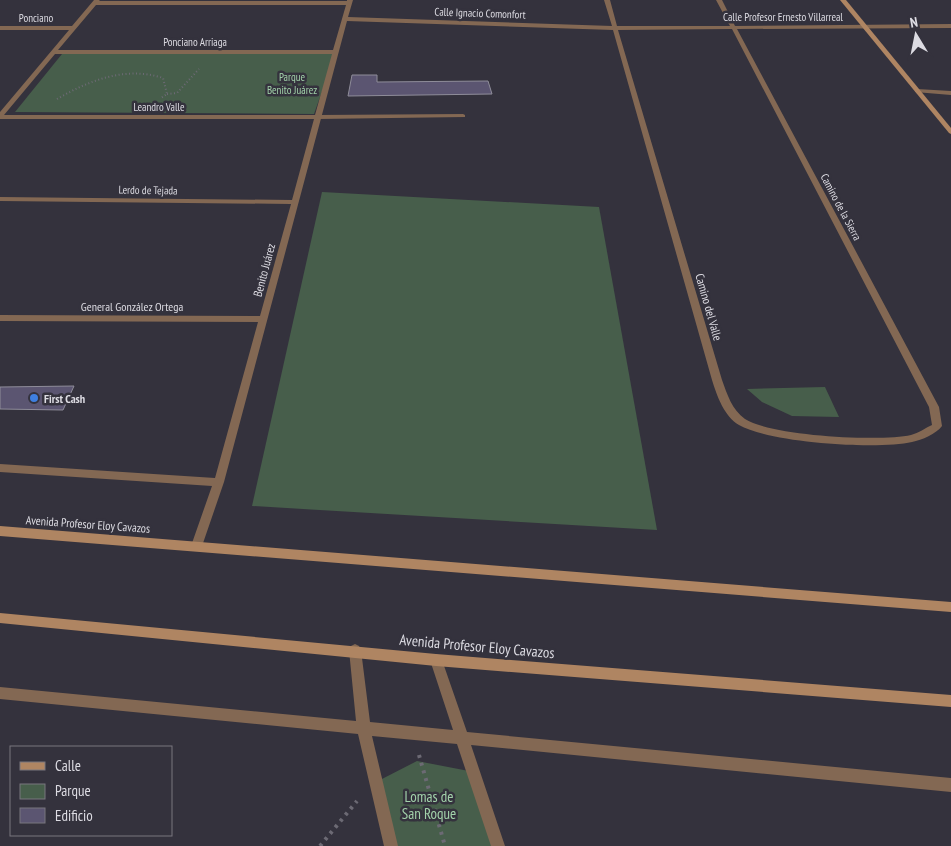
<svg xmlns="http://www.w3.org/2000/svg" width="951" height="846" font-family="'PT Sans Narrow',sans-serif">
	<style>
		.green { fill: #475e4b }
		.building { fill: #5b5571; stroke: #8f8d9a }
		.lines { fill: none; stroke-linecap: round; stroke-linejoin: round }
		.path-far1 { stroke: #6c6a74; stroke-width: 2; stroke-dasharray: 1 2.5; stroke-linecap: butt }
		.path { stroke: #6c6a74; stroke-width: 4; stroke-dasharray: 3 5; stroke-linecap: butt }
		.service { fill: #836853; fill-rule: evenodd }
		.minor { fill: #836853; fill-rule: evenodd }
		.secondary { fill: #af8562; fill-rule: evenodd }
		.shop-dot { fill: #3f7fe0; stroke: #34323d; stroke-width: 2 }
		.labels { text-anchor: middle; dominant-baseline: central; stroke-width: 5; stroke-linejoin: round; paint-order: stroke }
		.far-street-label { font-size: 11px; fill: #dddce3; stroke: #34323d }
		.far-park-label { font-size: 11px; fill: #a2d2aa; stroke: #34323d }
		.street-label { font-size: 12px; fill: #dddce3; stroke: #34323d }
		.poi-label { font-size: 12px; font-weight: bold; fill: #dddce3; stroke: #34323d; text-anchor: start }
		.near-street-label { font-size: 15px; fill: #dddce3; stroke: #34323d }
		.near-park-label { font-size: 15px; fill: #a2d2aa; stroke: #34323d }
	</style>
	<rect width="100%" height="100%" fill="#34323d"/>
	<g class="green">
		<path d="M336,52l-22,62 -299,-2 47,-58z"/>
		<path d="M322,192l277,15 58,323 -405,-24z"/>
		<path d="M825,387l14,30 -47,-1 -30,-14 -15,-13z"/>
		<path d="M417,761l57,11 22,74h-99l-17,-66z"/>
	</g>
	<g class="building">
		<path d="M352,75h25v7l111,-1 4,13 -144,2z"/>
		<path d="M74,386l-11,24 -63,-1v-22z"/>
	</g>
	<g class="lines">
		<g class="path-far1">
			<path d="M167,94l10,-1 22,-24"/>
			<path d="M57,99c33,-19 69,-33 106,-21l4,16 -6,4"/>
		</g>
		<g class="path">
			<path d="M419,755l26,91"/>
			<path d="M320,846l37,-45"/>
		</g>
		<g class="service">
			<path d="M917,89l34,2v4l-36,-3v-2z"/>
			<path d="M463,114l2,1v2l-147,2 -3,-2 3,-2z"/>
		</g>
		<g class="minor">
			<path d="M94,0h6l-1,1h248v-1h6l-5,17 264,9 -8,-26h6l7,26h113l-14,-26h6l13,26 216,-2v4l-214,1 202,378 3,19c-6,8 -20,14 -30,16 -35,8 -141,1 -173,-17 -15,-9 -22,-29 -27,-45l-99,-350 -266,-9 -123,461 -23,67 -4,2 -4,-2 -2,-3 21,-60 -212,-14v-8l215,14 43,-156 -258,-1v-6l260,1 31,-112 -291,-3v-4l292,3 22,-81h-314v-7l69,-82h-69v-4h72zM96,5h250l-13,45h-275zM732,29l197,378 3,18c-7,3 -13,8 -21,10 -31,7 -140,1 -166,-16 -13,-9 -18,-25 -23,-39l-104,-350zM55,54h277l-17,61h-311z"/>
			<path d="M355,644l4,2 2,4 9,72 83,8 -23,-70 2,-4 4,-2 4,2 2,4 25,72 484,46v14l-480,-47 34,101h-14l-34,-102 -85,-8 26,110h-14l-26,-112 -358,-35v-12l356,34 -7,-71 2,-4z"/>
		</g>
		<g class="secondary">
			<path d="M840,0h6l105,128v6l-2,-1z"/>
			<path d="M0,526l951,76v10l-951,-76z"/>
			<path d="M0,613l436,41 515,41v12l-515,-41 -436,-43z"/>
		</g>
	</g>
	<circle class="shop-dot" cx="34" cy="398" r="5"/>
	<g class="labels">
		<g class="far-street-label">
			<text transform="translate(480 13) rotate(2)">Calle Ignacio Comonfort</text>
			<text x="783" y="17">Calle Profesor Ernesto Villarreal</text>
			<text x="36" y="18">Ponciano</text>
			<text x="195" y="42">Ponciano Arriaga</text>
			<text x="159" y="107">Leandro Valle</text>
			<text transform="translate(148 190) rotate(1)">Lerdo de Tejada</text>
			<text transform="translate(841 207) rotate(62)">Camino de la Sierra</text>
		</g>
		<g class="far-park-label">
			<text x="292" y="77">Parque<tspan x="292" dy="13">Benito Juárez</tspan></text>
		</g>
		<g class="street-label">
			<text transform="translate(264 270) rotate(-75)">Benito Juárez</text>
			<text x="132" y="306">General González Ortega</text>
			<text transform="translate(709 307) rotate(74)">Camino del Valle</text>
			<text transform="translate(88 524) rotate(4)">Avenida Profesor Eloy Cavazos</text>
		</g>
		<g class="poi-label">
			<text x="44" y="398">First Cash</text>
		</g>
		<g class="near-street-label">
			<text transform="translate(477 646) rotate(5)">Avenida Profesor Eloy Cavazos</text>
		</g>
		<g class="near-park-label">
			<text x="429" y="796">Lomas de<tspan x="429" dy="17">San Roque</tspan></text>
		</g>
	</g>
	<rect x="10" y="746" width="162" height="90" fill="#34323d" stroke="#78767f"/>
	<rect x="20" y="762" width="25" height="8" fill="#af8562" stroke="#78767f"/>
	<text x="55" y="771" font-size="15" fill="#dddce3">Calle</text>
	<rect x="20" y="784" width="25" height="15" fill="#475e4b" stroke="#78767f"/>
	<text x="55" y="796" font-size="15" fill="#dddce3">Parque</text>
	<rect x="20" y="808" width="25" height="15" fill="#5b5571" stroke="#78767f"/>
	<text x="55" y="821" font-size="15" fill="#dddce3">Edificio</text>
	<g transform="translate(916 35) rotate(350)" stroke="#34323d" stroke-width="4" paint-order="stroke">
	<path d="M0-4L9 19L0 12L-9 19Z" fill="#dddce3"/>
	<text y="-8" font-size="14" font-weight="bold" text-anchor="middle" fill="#dddce3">N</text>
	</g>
</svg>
